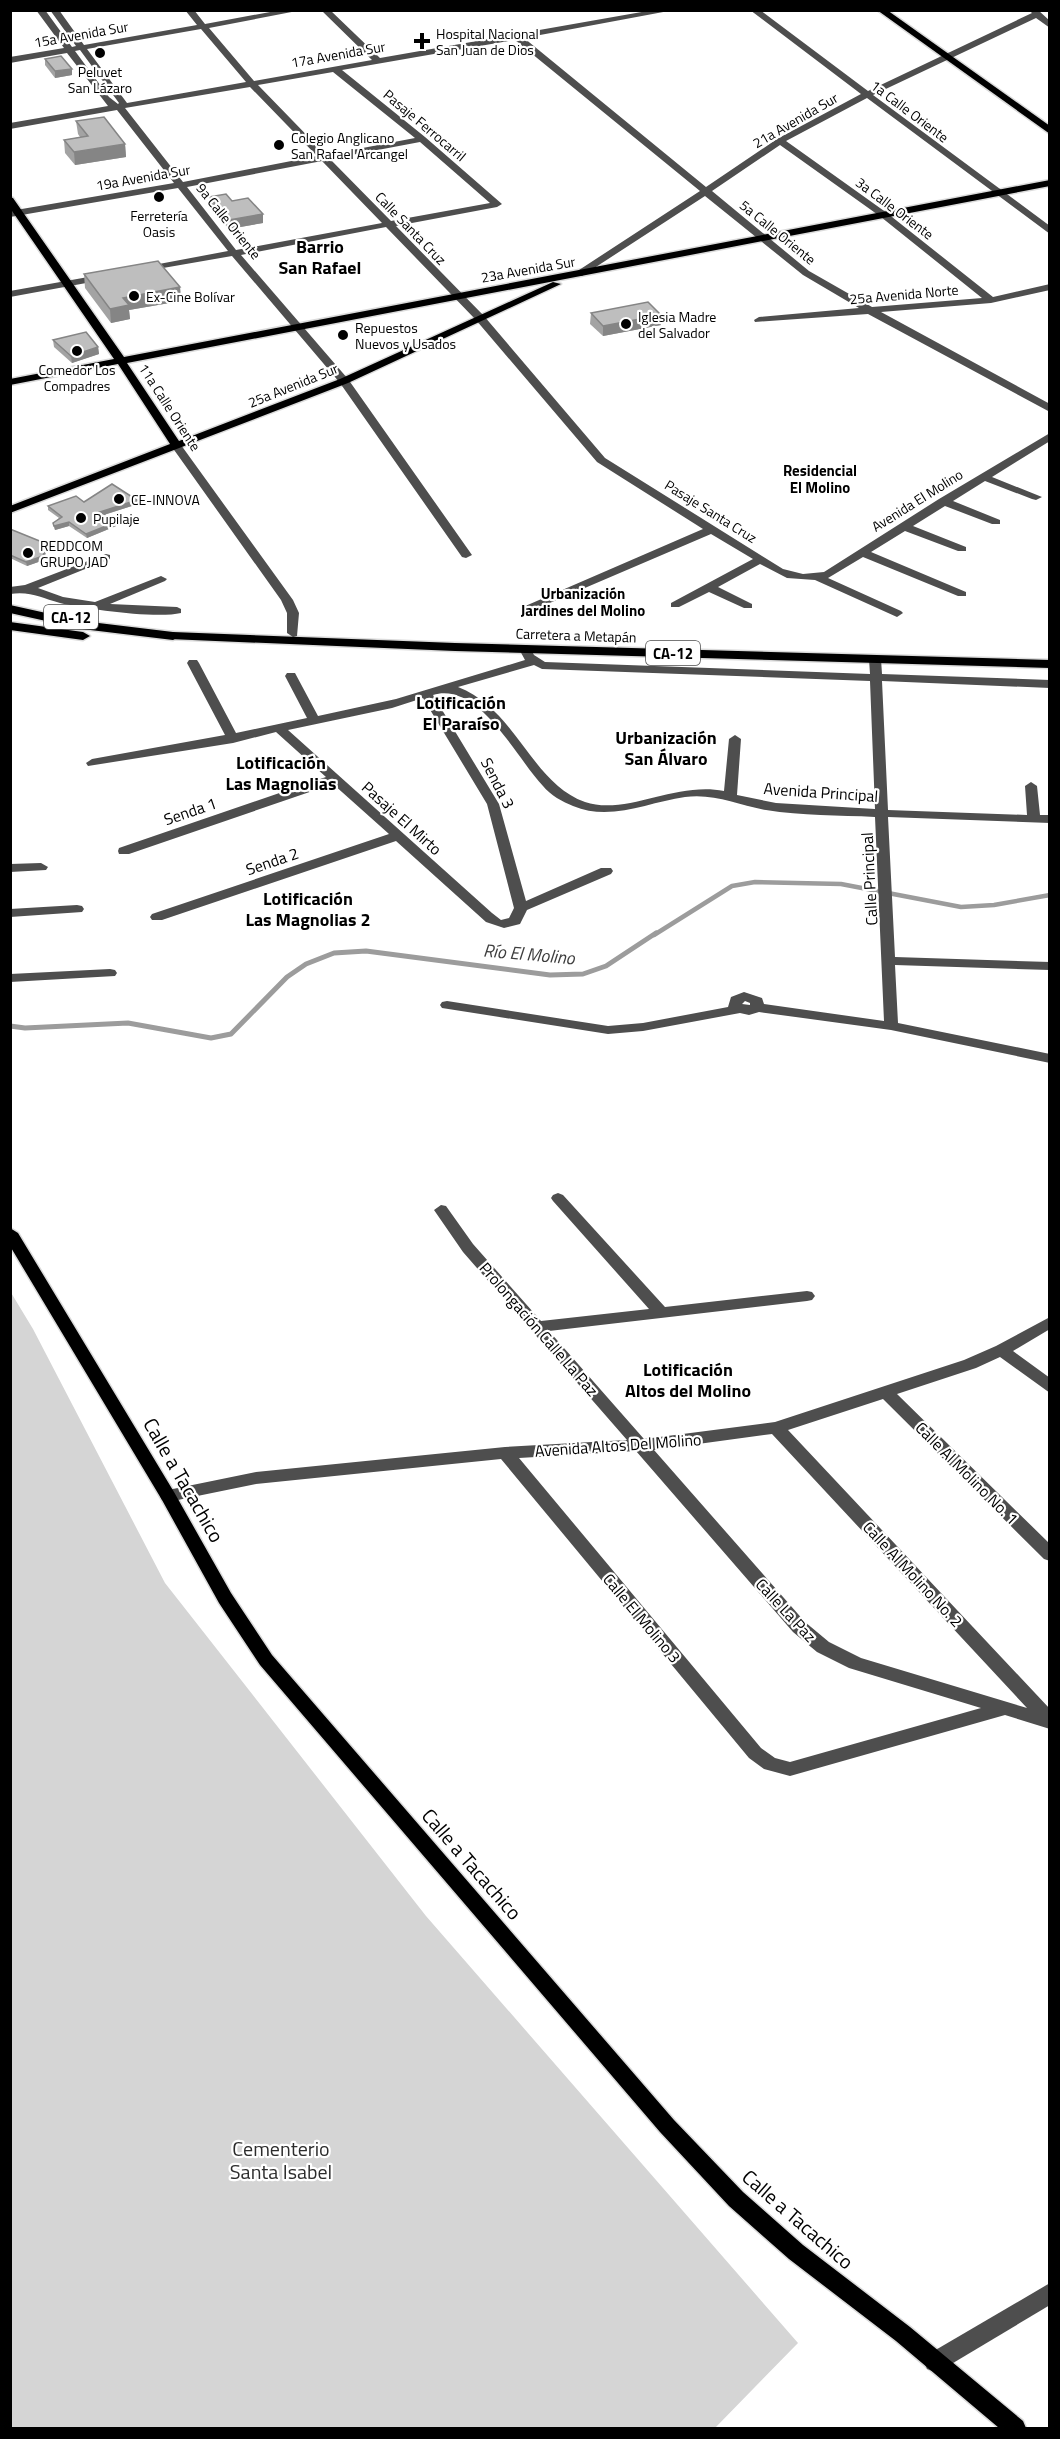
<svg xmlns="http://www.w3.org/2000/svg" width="1060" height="2439" font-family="'Titillium Web',sans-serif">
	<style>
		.green { fill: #d5d5d5 }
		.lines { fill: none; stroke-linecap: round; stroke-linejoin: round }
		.stream-far1 { stroke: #9c9c9c; stroke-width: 4.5 }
		.stream { stroke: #9c9c9c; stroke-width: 5 }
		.major-casing { stroke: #dbdbdb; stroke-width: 3 }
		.highway-casing { stroke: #dbdbdb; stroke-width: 3 }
		.minor { fill: #4e4e4e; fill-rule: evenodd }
		.major { fill: #000; fill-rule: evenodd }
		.highway { fill: #000; fill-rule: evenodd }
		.wall { fill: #a3a3a3 }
		.shaded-wall { fill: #858585 }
		.building { fill: #bebebe; stroke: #858585; stroke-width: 1.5 }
		.poi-dot { fill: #000; stroke: #fff; stroke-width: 2 }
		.labels { text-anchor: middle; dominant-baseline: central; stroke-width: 4.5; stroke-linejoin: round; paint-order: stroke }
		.far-poi-label { font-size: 14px; fill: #000; stroke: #fff; text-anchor: start }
		.far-street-label { font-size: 14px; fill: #000; stroke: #fff }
		.far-neighbourhood-label { font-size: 15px; font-weight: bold; fill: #000; stroke: #fff }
		.shield { fill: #fff; stroke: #4c4c4c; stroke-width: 1.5 }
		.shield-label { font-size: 15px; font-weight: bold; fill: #000 }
		.street-label { font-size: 16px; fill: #000; stroke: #fff }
		.far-district-label { font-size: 18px; font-weight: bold; fill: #000; stroke: #fff }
		.neighbourhood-label { font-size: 18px; font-weight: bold; fill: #000; stroke: #fff }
		.water-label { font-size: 18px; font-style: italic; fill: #3d3d3d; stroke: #fff }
		.near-street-label { font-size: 20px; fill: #000; stroke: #fff }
		.near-park-label { font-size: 20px; fill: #2c2c2c; stroke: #fff }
	</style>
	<rect width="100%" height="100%" fill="#fff"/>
	<path class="green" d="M10,1291l23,38 132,254 261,333 372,427 -83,85h-704z"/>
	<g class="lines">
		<path class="stream-far1" d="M654,935l78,-49 23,-4 86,2 120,23 33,-2 56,-10"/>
		<path class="stream" d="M10,1026l15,2 103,-5 83,15 20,-4 56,-57 19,-13 28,-11 32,-2 184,24 33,-1 23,-8 50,-33"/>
		<g class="major-casing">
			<g id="major">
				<path d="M877,10h10l163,116v8z"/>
				<path d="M1050,180v6l-923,177 52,78 161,-62 213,-97 8,2 -213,99 -338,130v-7l160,-62 -52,-80 -108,21v-6l104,-20 -104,-151v-11l3,1 111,159z"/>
				<path d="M173,632l282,11 595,17v8l-595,-17 -286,-12v-6z"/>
				<path d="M10,1228l8,5 156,259 57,101 41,62 402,465 69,72 60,53 107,82 113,94 3,7h-27l-103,-87 -107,-82 -60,-53 -69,-74 -400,-467 -41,-62 -57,-103 -152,-254z"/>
			</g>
		</g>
		<g class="highway-casing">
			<g id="highway">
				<path d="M10,605l72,16 91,11 7,4 -7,4 -91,-11 -72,-16z"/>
				<path d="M10,622l73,10 7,4 -7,4 -73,-10z"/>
			</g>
		</g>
		<g class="minor">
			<path d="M36,10h9l27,37 4,-1 -26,-36h9l25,35 113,-20 -12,-15h9l11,14 76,-14h21l-93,18 45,53 118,-21 -51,-50h9l50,48 273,-48h21l-150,28 182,149 71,-48 84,-45 -111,-84h10l108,81 164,-78 -3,-3h9l12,11v7l-14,-10 -163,77 177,131v8l-183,-136 -81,43 101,72 106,84 57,-13v6l-59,13 -110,9 169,92v8l-182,-98 -113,8 -1,-2 5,-3 100,-9 -56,-33 -98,-79 -123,80h-6v-4l124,-81 -185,-151 -173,30 83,67 77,67 -5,3 -101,19 88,90 121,142 178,111 20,5 21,-2 115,-73 111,-66v8l-58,36 50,20 -6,3 -4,-1 -47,-18 -32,20 47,19v4h-8l-47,-18 -32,20 53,21v4h-8l-53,-20 -34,21 95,40v4h-8l-95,-39 -35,21 73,33 2,2 -6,4 -82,-37 -28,-2 -27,-14 -42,23 34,17v4h-8l-35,-16 -30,15h-8v-4l82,-44 -42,-25 -180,77h-8v-4l180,-78 -106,-67 -121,-142 -90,-93 -145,28 107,124 124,176 -6,3 -4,-1 -122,-174 -108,-127 -92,16 -2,-2 5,-3 85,-16 -50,-63 -168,29v-6l164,-28 -57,-73 -107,19v-6l98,-17 -41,-53 -57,10v-6l54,-9zM201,29l45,53 -119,21 -40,-54zM80,50l39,53 -1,1 -9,-7 -34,-46zM333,72l82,66 -89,17 -68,-70zM250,87l67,69 -134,26 -58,-74zM420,142l70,61 -99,18 -61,-62zM780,145l101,72 101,81 -110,9 -63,-36 -97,-80zM322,161l60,62 -146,27 -49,-63z"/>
			<path d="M105,274l3,1v4l-98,18v-6z"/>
			<path d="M177,444l4,1 112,155 6,13 -2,23 -4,1 -6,-4v-20l-6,-13 -109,-153z"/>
			<path d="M106,554l4,1v4l-72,29 25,9 32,5 66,-26 6,3 -2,2 -55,23 67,3 4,2v4c-25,6 -95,-4 -121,-10 -19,-5 -29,-12 -50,-9v-7l15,-2z"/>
			<path d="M525,645l4,1 5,9 11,7 325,12 -1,-15 6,-4 6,4 1,15 168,6v8l-168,-7 6,129 139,5 -2,-29 6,-4 6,4 3,29h10v8l-162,-6 7,140 155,5v8l-155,-5 3,58 152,31v9l-159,-33 -132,-18 -10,3 -9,-2 -97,18 -35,3 -166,-26 -2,-3 2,-3 5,-1 161,25 35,-3 85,-16 3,-10 13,-5 18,6 2,6 120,17 -9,-204c-36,-2 -73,-1 -109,-7 -28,-5 -52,-17 -81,-13 -37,5 -74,25 -112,9 -10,-4 -23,-11 -30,-20 -26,-27 -64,-105 -110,-91l66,109 27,97 75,-33h10l2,3 -2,3 -84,36 -7,14 -16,4 -18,-6 -90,-81 -234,79h-10l-2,-3 2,-3 237,-80 -56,-50 -204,70h-10l-1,-3 1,-3 207,-71 -50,-45 -43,11 -145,23 -2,-3 6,-4 133,-24 -38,-72 2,-3h8l2,3 37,70 71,-15 -22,-42 2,-3h8l23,43 78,-17 129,-39 -6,-11zM534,665l8,4 328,12 5,128 -99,-6 -39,-8 4,-56 -6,-4 -6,4 -5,52c-48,-10 -98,25 -139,11 -54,-19 -68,-92 -127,-115zM423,698l64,106 27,104 -5,10 -8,2 -9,-7 -204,-183 104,-22zM745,1001l5,2v2l-8,-1z"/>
			<path d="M41,863l7,4 -2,3 -36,2v-8z"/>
			<path d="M77,905l5,1 2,3 -2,3 -72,5v-8z"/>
			<path d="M110,969l5,1 2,3 -2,3 -105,6v-8z"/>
			<path d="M558,1193l5,2 102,112 142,-16 5,1 3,4 -3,4 -5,1 -258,30 95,108 131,-17 189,-62 32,-14 54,-29v12l-37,22 37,27v15l-50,-36 -24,11 -79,26 153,150v17l-6,-2 -161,-160 -95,31 262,279v20l-45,-14 -215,61 -26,-7 -15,-11 -248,-299 -245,25 -88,18 -6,-2 -2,-4 2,-4 6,-2 88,-18 249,-25 122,-7 -164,-188 -29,-42 7,-5 5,1 27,38 68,77 108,-12 -96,-108 -2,-3 2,-3zM772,1434l255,274 -166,-50 -32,-16 -24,-20 -151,-172zM636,1451l157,181 24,20 32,16 132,40 -191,54 -15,-4 -14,-10 -242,-290z"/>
			<path d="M1050,2283v22l-107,64 -8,3 -8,-3 -3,-7 3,-7z"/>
		</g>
		<use href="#major" class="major"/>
		<use href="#highway" class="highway"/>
	</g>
	<g class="wall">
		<path d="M45,59l27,16 -17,3 -10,-13z"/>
		<path d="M76,121l49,23 1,13 -51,8 -10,-12 -1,-13 16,-3 -2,-3z"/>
		<path d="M209,197l23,4 31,13v9l-34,6 -20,-23z"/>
		<path d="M84,274l96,13 1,14 -52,9 1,9 -19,4 -26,-35z"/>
		<path d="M591,313l70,12 -58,11 -13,-12z"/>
		<path d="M53,340l45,7 1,7 -27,9 -18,-16z"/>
		<path d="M137,500l1,4 -34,11 12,7v4l-29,12 -18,-12 -14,4 -2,-7 6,-5 -11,-8v-4z"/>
		<path d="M10,529l37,18 -3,13 -17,6 -17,-8z"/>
	</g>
	<g class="shaded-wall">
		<path d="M72,69v6l-17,3v-7z"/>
		<path d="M125,144l1,13 -51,8 -1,-13z"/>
		<path d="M263,214v9l-34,6v-9z"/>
		<path d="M180,287l1,14 -52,9 1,9 -19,4 -1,-14 13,-11z"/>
		<path d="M661,315v10l-58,11v-10z"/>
		<path d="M98,347l1,7 -27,9 -1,-7z"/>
		<path d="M137,500l1,4 -38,12v-4z"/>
		<path d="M69,522v4l-14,4 -1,-4z"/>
		<path d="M116,522v4l-29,12 -1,-4z"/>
		<path d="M47,544v3l-3,13 -17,6 -1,-4z"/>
	</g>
	<g class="building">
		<path d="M61,56l11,13 -17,2 -10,-12z"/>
		<path d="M104,117l21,27 -51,8 -10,-12 24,-4 -12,-15z"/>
		<path d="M226,194l6,7 16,-3 15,16 -34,6 -20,-23z"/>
		<path d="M158,261l22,26 -57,11 6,7 -19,4 -26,-35z"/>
		<path d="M648,302l13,13 -58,11 -12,-13z"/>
		<path d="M86,332l12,15 -27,9 -18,-16z"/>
		<path d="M112,484l25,16 -37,12 16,10 -30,12 -17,-12 -15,4 -1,-3 9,-6 -14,-11 28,-10 8,6z"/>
		<path d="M10,529l37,15 -4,12 -17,6 -16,-7z"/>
	</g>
	<g class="poi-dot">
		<path d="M419 32h6v6h6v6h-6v6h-6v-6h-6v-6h6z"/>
		<circle cx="100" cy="53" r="6"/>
		<circle cx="279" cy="145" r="6"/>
		<circle cx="159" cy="197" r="6"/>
		<circle cx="134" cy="296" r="6"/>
		<circle cx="626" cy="324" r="6"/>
		<circle cx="343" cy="335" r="6"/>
		<circle cx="77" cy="351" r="6"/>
		<circle cx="119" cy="499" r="6"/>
		<circle cx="81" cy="518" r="6"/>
		<circle cx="28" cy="553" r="6"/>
	</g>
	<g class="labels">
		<g class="far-poi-label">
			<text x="436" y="33">Hospital Nacional<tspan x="436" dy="16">San Juan de Dios</tspan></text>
			<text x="100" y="71" text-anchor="middle">Peluvet<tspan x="100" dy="16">San Lázaro</tspan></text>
			<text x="291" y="137">Colegio Anglicano<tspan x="291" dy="16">San Rafael Arcangel</tspan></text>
			<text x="159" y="215" text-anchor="middle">Ferretería<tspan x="159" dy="16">Oasis</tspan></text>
			<text x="146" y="296">Ex-Cine Bolívar</text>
			<text x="638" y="316">Iglesia Madre<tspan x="638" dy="16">del Salvador</tspan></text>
			<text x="355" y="327">Repuestos<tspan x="355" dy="16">Nuevos y Usados</tspan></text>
			<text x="77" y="369" text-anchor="middle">Comedor Los<tspan x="77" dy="16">Compadres</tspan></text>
			<text x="131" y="499">CE-INNOVA</text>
			<text x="93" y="518">Pupilaje</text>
			<text x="40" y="545">REDDCOM<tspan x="40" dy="16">GRUPO JAD</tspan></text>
		</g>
		<g class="far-street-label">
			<text transform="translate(81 34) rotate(-10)">15a Avenida Sur</text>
			<text transform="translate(338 54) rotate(-10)">17a Avenida Sur</text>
			<text transform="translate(910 111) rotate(37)">1a Calle Oriente</text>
			<text transform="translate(795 120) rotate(-30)">21a Avenida Sur</text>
			<text transform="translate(425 125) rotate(40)">Pasaje Ferrocarril</text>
			<text transform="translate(143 177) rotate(-10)">19a Avenida Sur</text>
			<text transform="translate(895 208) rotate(37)">3a Calle Oriente</text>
			<text transform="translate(229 221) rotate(51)">9a Calle Oriente</text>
			<text transform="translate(411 228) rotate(46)">Calle Santa Cruz</text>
			<text transform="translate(778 232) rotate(39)">5a Calle Oriente</text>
			<text transform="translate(528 269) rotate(-10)">23a Avenida Sur</text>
			<text transform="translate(904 294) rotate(-5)">25a Avenida Norte</text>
			<text transform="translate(293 385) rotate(-22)">25a Avenida Sur</text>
			<text transform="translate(170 407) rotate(57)">11a Calle Oriente</text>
			<text transform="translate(917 500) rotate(-32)">Avenida El Molino</text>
			<text transform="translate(711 511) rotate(32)">Pasaje Santa Cruz</text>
			<text transform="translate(576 635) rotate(2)">Carretera a Metapán</text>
		</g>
		<g class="far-neighbourhood-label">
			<text x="820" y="470">Residencial<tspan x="820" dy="17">El Molino</tspan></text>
			<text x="583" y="593">Urbanización<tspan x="583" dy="17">Jardines del Molino</tspan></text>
		</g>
		<g class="shield">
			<rect x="44" y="605" width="54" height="24" rx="4.5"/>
			<rect x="646" y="641" width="54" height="24" rx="4.5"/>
		</g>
		<g class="shield-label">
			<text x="71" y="617">CA-12</text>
			<text x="673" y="653">CA-12</text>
		</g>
		<g class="street-label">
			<text transform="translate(498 783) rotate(63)">Senda 3</text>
			<text transform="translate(821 792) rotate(4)">Avenida Principal</text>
			<text transform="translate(190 811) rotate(-19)">Senda 1</text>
			<text transform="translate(402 818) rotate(42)">Pasaje El Mirto</text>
			<text transform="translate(272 861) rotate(-19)">Senda 2</text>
			<text transform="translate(869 879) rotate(-93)">Calle Principal</text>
			<text transform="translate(539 1329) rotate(49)">Prolongación Calle La Paz</text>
			<text transform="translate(618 1445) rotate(-4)">Avenida Altos Del Molino</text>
			<text transform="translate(967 1473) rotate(45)">Calle Al Molino No. 1</text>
			<text transform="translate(913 1574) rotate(47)">Calle Al Molino No. 2</text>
			<text transform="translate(786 1610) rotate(47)">Calle La Paz</text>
			<text transform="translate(642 1618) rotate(50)">Calle El Molino 3</text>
		</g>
		<g class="far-district-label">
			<text x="320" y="246">Barrio<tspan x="320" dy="21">San Rafael</tspan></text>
		</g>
		<g class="neighbourhood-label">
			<text x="461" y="702">Lotificación<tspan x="461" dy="21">El Paraíso</tspan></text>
			<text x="666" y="737">Urbanización<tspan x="666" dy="21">San Álvaro</tspan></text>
			<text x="281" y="762">Lotificación<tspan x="281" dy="21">Las Magnolias</tspan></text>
			<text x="308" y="898">Lotificación<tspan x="308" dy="21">Las Magnolias 2</tspan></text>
			<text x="688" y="1369">Lotificación<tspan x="688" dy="21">Altos del Molino</tspan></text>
		</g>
		<g class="water-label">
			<text transform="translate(529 954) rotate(5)">Río El Molino</text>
		</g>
		<g class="near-street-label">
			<text transform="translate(184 1480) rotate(60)">Calle a Tacachico</text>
			<text transform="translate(472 1864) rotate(49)">Calle a Tacachico</text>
			<text transform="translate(798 2219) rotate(41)">Calle a Tacachico</text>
		</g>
		<g class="near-park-label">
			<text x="281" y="2148">Cementerio<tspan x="281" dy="23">Santa Isabel</tspan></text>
		</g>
	</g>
	<rect width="1060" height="2439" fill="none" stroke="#000000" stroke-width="24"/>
</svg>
